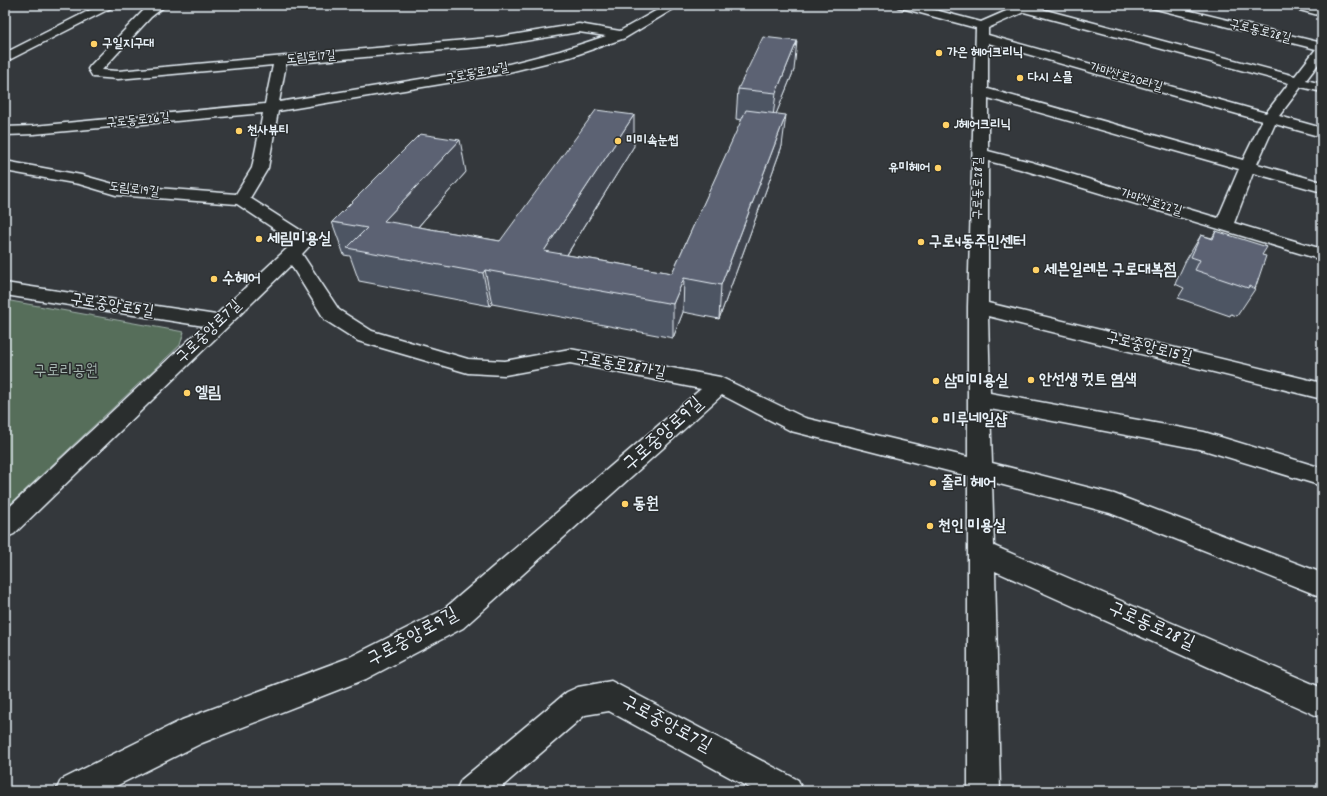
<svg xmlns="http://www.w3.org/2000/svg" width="1327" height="796" font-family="Dekko,'Poor Story',sans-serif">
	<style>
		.green { fill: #566e5a; stroke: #9fb0a9 }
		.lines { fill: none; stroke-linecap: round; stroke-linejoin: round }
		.minor-casing { stroke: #e8f1f8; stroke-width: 3 }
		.tertiary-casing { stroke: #e8f1f8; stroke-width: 3 }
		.minor { fill: #2a2d2e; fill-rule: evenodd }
		.tertiary { fill: #2a2d2e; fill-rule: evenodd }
		.wall { fill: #4e5463; stroke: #e8f1f8 }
		.shaded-wall { fill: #404550; stroke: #e8f1f8 }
		.building { fill: #5b6273; stroke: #e8f1f8 }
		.poi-dot { fill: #ffd166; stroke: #2a2d2e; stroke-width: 1.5 }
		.labels { text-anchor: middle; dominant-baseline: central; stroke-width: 3; stroke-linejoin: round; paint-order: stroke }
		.far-street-label { font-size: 13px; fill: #e8f1f8; stroke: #2a2d2e }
		.far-poi-label { font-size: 13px; font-weight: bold; fill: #e8f1f8; stroke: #2a2d2e; text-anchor: start }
		.poi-label { font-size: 16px; font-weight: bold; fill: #e8f1f8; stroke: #2a2d2e; text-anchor: start }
		.street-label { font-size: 16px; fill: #e8f1f8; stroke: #2a2d2e }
		.park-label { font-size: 16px; fill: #a6b6b1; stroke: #2a2d2e }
		.near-street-label { font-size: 19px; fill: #e8f1f8; stroke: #2a2d2e }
	</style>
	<rect width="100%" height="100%" fill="#34383c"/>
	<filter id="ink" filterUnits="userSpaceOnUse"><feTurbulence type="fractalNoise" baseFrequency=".025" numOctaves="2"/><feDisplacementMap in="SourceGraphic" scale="8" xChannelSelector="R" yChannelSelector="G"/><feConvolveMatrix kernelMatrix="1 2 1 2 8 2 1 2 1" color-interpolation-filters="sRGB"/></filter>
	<g filter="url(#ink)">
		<path class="green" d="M5,300l179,32 -4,13 -175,164z"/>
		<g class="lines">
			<g class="minor-casing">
				<g id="minor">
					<path d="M152,5h14l-15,12 -49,53 16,1 382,-34 79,-13 41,7 46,-26h14l-55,33 -55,19 -69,17 -223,37 -10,57 -18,30 61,39 3,4 -12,13 37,56 33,21 96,28 37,2 65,-12 150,28 85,41 163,39v-150l8,-279 -78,-21 -2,-2h20l65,17 39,-17h16l-2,2 261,69 21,-27 -168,-42 -2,-2h20l156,38v16l-16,21 16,4v8l-21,-5 -22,29 43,12v9l-47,-13 -18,40 65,18v10l-69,-19 -19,50 88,26v11l-302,-91 -32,-8v142l334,80v16l-334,-83 2,77 214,39 118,36v18l-118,-36 -214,-41 2,54 122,31 208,79v24l-212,-84 -118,-31 2,64 328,142v30l-327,-147 5,220h-32v-315l-177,-45 -69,-36 -259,233 -97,51 -164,64 -96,48h-50l5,-11 121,-60 166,-62 95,-48 258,-221 -131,-26 -65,12 -37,-2 -110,-32 -33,-21 -34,-55 -277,269 -9,4v-27l199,-185 -199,-31v-12l211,32 78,-73 -57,-38 -121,-9 -37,-11 -74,-13v-10l76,14 36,10 119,9 16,-26 11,-55 -229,21 -29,1v-8l29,-1 231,-22 8,-39 -155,14 -25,-2 -5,-8 2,-3 53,-55zM1024,12l265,71 -23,30 -278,-78v-7zM579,32l27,4 -46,15 -59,15 -222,36 7,-38 214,-19zM988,43l274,78 -19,39 -255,-71zM988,98l251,71 -21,49 -187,-56 -43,-11z"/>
					<path d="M1286,5h21l15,3v8l-34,-9z"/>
					<path d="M611,681l187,99 5,11h-48l-146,-80 -24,4 -88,76h-41l5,-11 106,-88 11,-5z"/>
				</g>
			</g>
			<g class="tertiary-casing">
				<path id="tertiary" d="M100,5h15l-2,2 -108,55v-9z"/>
			</g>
			<use href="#minor" class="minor"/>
			<use href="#tertiary" class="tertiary"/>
		</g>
		<g class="wall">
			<path d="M794,70l-18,44 6,32 -63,173 -36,-7 -10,26 -181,-34 -2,2 -131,-25 -9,-25 -6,-1 -12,-33 134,-50 -48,55 82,14 134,-95 -67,109 105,18 70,-153 -6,-1 2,-30z"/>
			<path d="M1216,231l46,24 -7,34 -18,27 -6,-2 -1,2 -52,-18 6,-10 -9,-4 10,-22 16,-27 11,3z"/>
		</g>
		<g class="shaded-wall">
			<path d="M797,41l-3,29 -22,54 4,-31z"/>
			<path d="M634,115v31l-84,136 -6,-31z"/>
			<path d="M786,115l-4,31 -63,173 2,-34z"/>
			<path d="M460,140l6,32 -72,82 -10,-33z"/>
			<path d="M485,270l7,34 -2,2 -7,-33z"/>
			<path d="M684,278l-1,34 -10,26v-34z"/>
		</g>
		<g class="building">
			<path d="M763,37l34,4 -21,52 -38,-4z"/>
			<path d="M596,110l38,5 -90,136 128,22 74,-163 40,5 -65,170 -37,-7 -11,26 -188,-34 -2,3 -136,-25 20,-20 -35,-6 88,-88 40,6 -76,81 116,20z"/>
			<path d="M1216,231l51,16 -5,8 4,1 -11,33 -6,-3 -1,2 -53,-18 5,-10 -9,-3 10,-22 12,4z"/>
		</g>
	</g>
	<g class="poi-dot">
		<circle cx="94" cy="44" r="4"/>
		<circle cx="939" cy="53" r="4"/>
		<circle cx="1020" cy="78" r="4"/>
		<circle cx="946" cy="125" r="4"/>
		<circle cx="239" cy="131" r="4"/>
		<circle cx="618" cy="141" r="4"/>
		<circle cx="938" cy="168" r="4"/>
		<circle cx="259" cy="239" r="4"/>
		<circle cx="921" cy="242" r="4"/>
		<circle cx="1036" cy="270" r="4"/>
		<circle cx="214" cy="279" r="4"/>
		<circle cx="1031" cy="380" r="4"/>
		<circle cx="936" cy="381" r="4"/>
		<circle cx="187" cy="393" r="4"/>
		<circle cx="935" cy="420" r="4"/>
		<circle cx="933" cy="483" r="4"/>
		<circle cx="625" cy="504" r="4"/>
		<circle cx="930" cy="526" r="4"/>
	</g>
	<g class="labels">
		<g class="far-street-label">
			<text transform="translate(1260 32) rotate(14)">구로동로28길</text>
			<text transform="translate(311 58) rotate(-5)">도림로17길</text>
			<text transform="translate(477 74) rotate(-11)">구로동로26길</text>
			<text transform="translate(1126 78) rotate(16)">가마산로20라길</text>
			<text transform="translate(138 121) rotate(-5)">구로동로26길</text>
			<text transform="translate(979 188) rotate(-89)">구로동로28길</text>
			<text transform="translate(134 190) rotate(7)">도림로19길</text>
			<text transform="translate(1151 203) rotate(17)">가마산로22길</text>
		</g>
		<g class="far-poi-label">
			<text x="102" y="44">구일지구대</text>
			<text x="947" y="53">가은 헤어크리닉</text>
			<text x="1028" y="78">다시 스믈</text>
			<text x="954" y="125">J헤어크리닉</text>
			<text x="247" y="131">천사뷰티</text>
			<text x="626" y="141">미미속눈썹</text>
			<text x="930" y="168" text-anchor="end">유미헤어</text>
		</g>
		<g class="poi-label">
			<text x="267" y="239">세림미용실</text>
			<text x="929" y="242">구로4동주민센터</text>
			<text x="1044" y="270">세븐일레븐 구로대복점</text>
			<text x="222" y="279">수헤어</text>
			<text x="1039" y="380">안선생 컷트 염색</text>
			<text x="944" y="381">삼미미용실</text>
			<text x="195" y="393">엘림</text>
			<text x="943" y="420">미루네일샵</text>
			<text x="941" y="483">줄리 헤어</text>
			<text x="633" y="504">동원</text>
			<text x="938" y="526">천인 미용실</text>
		</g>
		<g class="street-label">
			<text transform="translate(112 306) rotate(9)">구로중앙로5길</text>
			<text transform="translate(209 332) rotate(-44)">구로중앙로7길</text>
			<text transform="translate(1149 348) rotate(14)">구로중앙로15길</text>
			<text transform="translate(621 366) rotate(10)">구로동로28가길</text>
		</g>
		<g class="park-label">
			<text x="66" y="371">구로리공원</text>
		</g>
		<g class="near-street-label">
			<text transform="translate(664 435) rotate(-42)">구로중앙로9길</text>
			<text transform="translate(1151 627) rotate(24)">구로동로28길</text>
			<text transform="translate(413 638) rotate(-29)">구로중앙로9길</text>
			<text transform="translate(666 725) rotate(28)">구로중앙로7길</text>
		</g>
	</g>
	<rect width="1327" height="796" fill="none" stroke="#2a2d2e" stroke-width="20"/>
	<rect x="10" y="10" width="1307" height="776" fill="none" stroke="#e8f1f8" stroke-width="1.5" filter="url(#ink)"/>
</svg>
